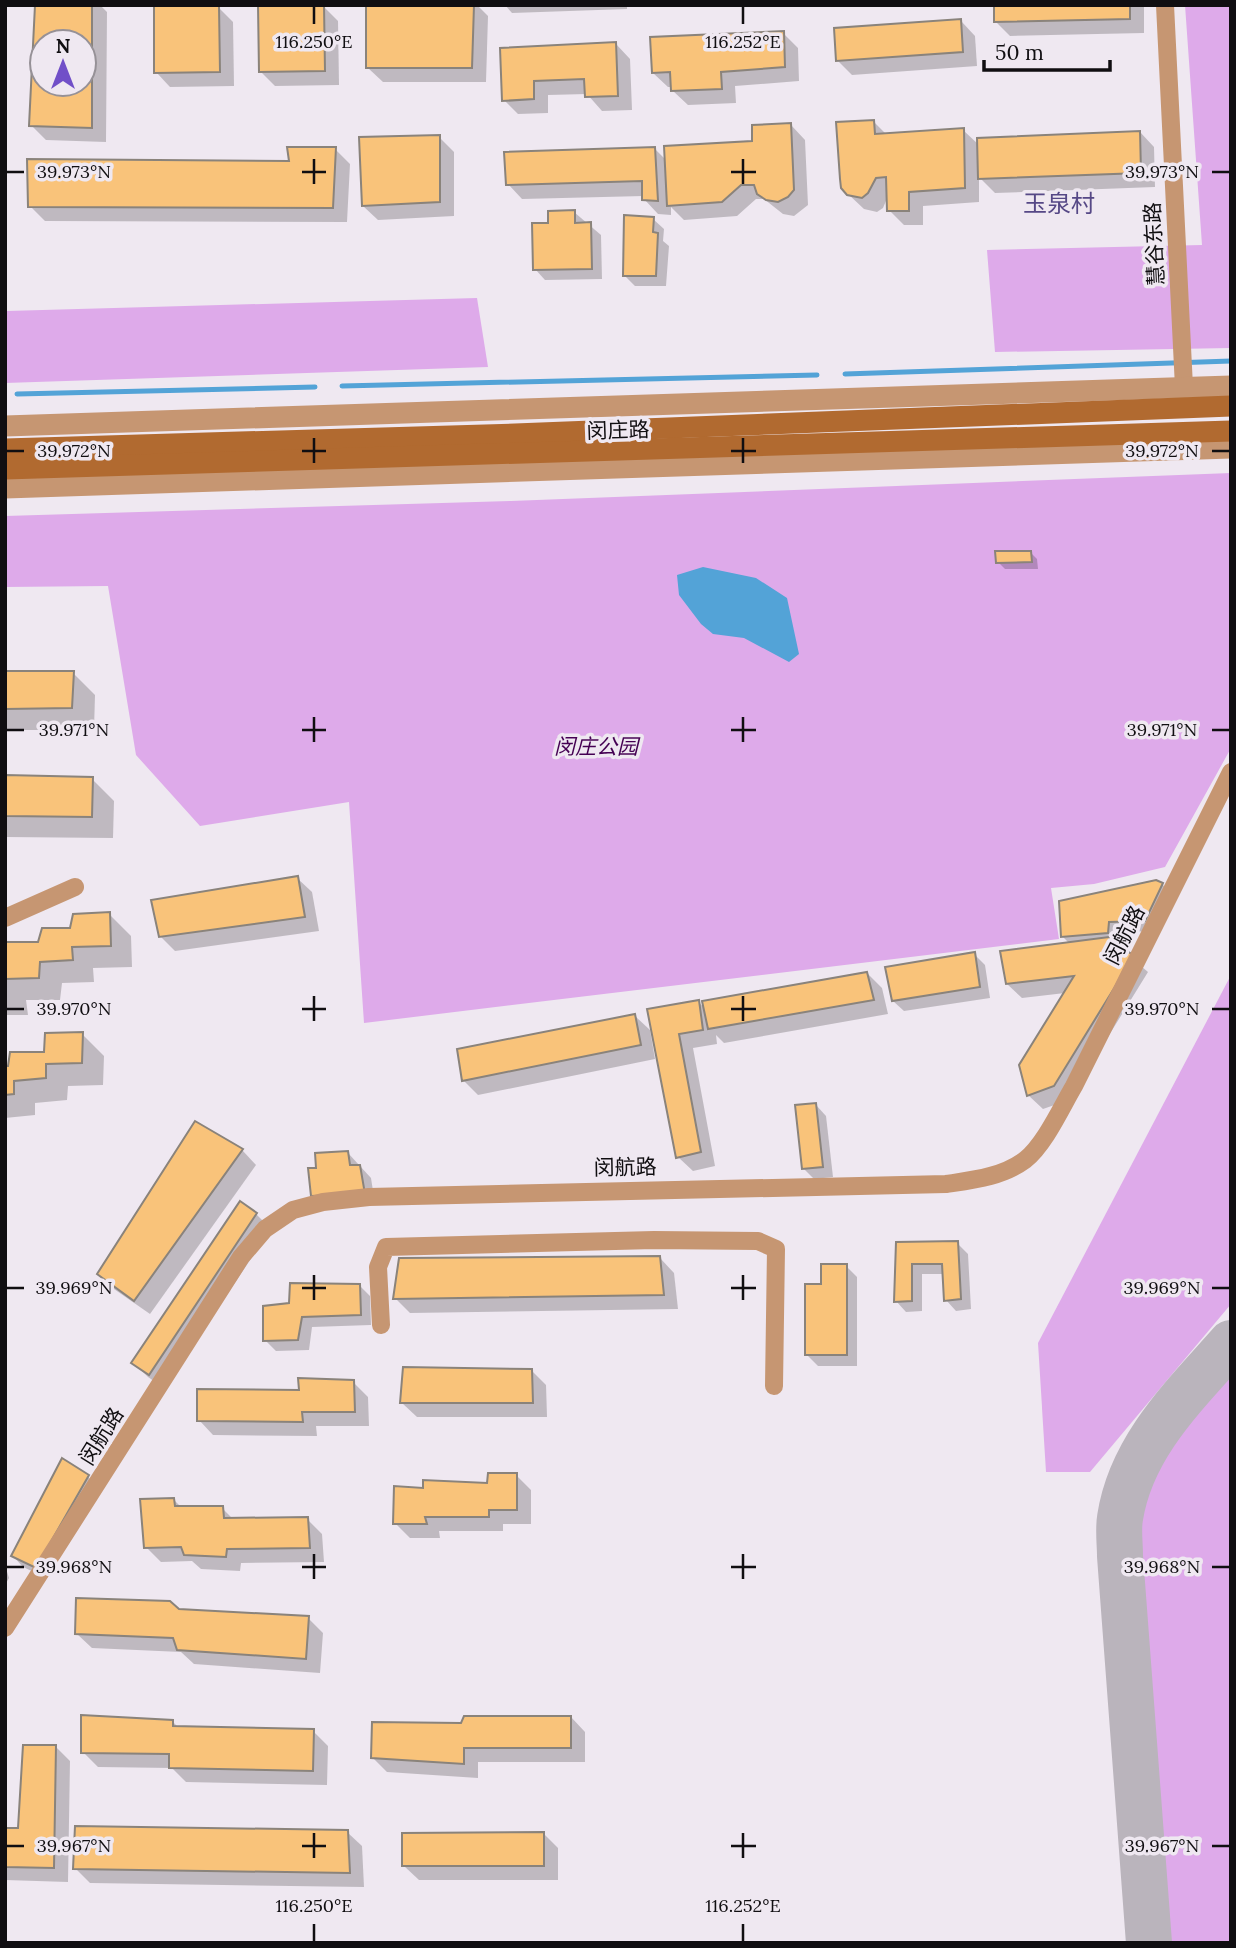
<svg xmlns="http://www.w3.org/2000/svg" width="1236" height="1948" font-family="Lora,'Noto Sans SC',serif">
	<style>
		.green { fill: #deaaea }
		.water { fill: #53a3d7 }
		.shadow { fill: #0003; fill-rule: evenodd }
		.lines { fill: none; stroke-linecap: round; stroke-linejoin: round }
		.stream { stroke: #53a3d7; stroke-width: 5 }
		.taxiway { stroke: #bab4bc; stroke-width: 46 }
		.building { fill: #f9c37a; stroke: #8a837b; stroke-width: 2; fill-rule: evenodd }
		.minor { stroke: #c69672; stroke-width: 18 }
		.tertiary { stroke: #c69672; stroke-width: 21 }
		.secondary { stroke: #b16a30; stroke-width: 21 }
		.ticks { fill: none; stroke: #100e11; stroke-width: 2.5 }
		.labels { text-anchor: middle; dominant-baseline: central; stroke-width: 7; stroke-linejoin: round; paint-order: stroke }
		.street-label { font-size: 21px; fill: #100e11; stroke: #efe8f1 }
		.park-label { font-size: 21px; font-style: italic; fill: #450053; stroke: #efe8f1 }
		.quarter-label { font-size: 24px; fill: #564886; stroke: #efe8f1 }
		.ticks-label { font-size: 18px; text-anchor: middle; fill: #100e11; stroke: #efe8f1; stroke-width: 7; stroke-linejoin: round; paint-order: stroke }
	</style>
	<rect width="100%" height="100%" fill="#efe8f1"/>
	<g class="green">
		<path d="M1185,5h46v343l-236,4 -8,-102 215,-5z"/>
		<path d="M477,298l11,69 -483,16 2,-72z"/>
		<path d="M1231,473v275l-66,119 -71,17 -43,4 8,51 -695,84 -15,-221 -149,24 -64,-71 -28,-169 -103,1v-71l506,-15z"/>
		<path d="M1231,975v329l-141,168h-44l-8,-129z"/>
		<path d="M1231,1362v581h-69l-29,-392c7,-42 16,-88 41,-123 16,-24 38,-45 57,-66z"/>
	</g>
	<path class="water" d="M703,567l53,11 31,20 12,56 -10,8 -45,-24 -31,-4 -12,-10 -22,-29 -2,-20z"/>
	<g class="shadow">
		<path d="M37,5h63l7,7 -1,130 -60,-2 -15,-15zM42,42h42v42h-42z"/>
		<path d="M368,5h109l11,11 -2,66h-103l-15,-14z"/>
		<path d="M505,5h122v4l-115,4z"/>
		<path d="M995,5h149v28l-134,3 -14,-14z"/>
		<path d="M323,6l15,15 1,64 -64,1 -15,-15z"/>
		<path d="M218,7l15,15 1,64 -64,1 -14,-15z"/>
		<path d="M961,21l14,15 2,30 -125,9 -15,-15z"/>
		<path d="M783,33l15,15 1,33 -64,5 1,17 -48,2 -15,-14v-4h-5l-15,-14z"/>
		<path d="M616,44l14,15 2,51 -30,1 -15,-17 -39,1v18l-30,1 -14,-14 -3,-51z"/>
		<path d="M873,121l14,14 76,-5 16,15 161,-13 14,15 1,40 -160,6 -16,-16v25l-56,4v19h-19l-15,-15 -1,-14 -5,12 -6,4 -13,-3 -16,-15z"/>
		<path d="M791,125l14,15 3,65 -14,11 -11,-2 -19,-15h-8l-19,17 -53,4 -13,-13v8l-13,-1 -14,-15v-3l-122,3 -14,-15 146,-36 13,13 87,-18z"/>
		<path d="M439,137l15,15v64l-76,4 -15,-14z"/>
		<path d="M335,149l15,15 -3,58 -302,-1 -15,-15 260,-43z"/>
		<path d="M574,212l27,23 1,44 -57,1 -10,-11 15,-45z"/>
		<path d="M653,219l11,10 -1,12 6,5 -3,40h-31l-11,-11z"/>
		<path d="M1030,552l7,7 1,10h-33l-7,-7z"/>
		<path d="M5,673h68l22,22 -1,35h-89z"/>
		<path d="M5,777l87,2 22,22 -1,37 -108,-1z"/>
		<path d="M297,878l15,14 7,39 -144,20 -15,-15z"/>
		<path d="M1162,884l11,11 -17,36 -37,1 -1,11h-4l34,29 -79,128 -26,9 -15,-14 37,-102 -43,5 -15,-14 63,-40 -8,-8z"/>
		<path d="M109,914l22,22 1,31 -39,1 1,14 -32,1 -2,17h-34l2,15h-23v-58z"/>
		<path d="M974,954l11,11 5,33 -86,13 -11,-10z"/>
		<path d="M867,973l15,15 6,26 -164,29 -8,-8 1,9 -24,4 22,118 -22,5 -15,-14 -28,-146 48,-9 8,7z"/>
		<path d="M635,1016l15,14 5,29 -177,36 -15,-15z"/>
		<path d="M82,1034l22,22 -1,29 -35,1 -1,14 -32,3v12l-30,3v-50l41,-14z"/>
		<path d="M816,1105l10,11 7,61 -19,2 -11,-11z"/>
		<path d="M242,1150l14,15 -106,149 -36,-25 -15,-15z"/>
		<path d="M348,1153l23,25 4,26 -57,-34z"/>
		<path d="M240,1204l16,10 15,15 -107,159 -16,-11 -14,-14z"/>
		<path d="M897,1243h60l11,11 3,55 -15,2 -10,-11 -2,-26h-22v37l-16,1 -10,-11z"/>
		<path d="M660,1258l14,15 4,36 -268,4 -15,-15z"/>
		<path d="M846,1266l11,11v89h-39l-11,-11 16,-69z"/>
		<path d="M359,1285l11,11 1,29 -59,2 -3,23 -33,1 -11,-11 26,-35z"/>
		<path d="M531,1370l15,15 1,32h-130l-15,-14z"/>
		<path d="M353,1382l15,15 1,29h-53l1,10 -104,-1 -14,-15 102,-28z"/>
		<path d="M516,1475l15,15v34h-28v7h-64l1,7h-30l-15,-15 30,-33 64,-5z"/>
		<path d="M88,1477l11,10 -52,91 -24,-11 -10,-11z"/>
		<path d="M174,1500l8,8h40l12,12 73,-1 15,15 2,28 -83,1 -1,8 -39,-2 -9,-8 -31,1 -15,-15z"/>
		<path d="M5,1565l4,13 -4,7z"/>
		<path d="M179,1611l129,7 15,15 -3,40 -126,-9 -13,-12 -89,-4 -15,-14z"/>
		<path d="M571,1717l14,15v30h-107v16l-91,-6 -15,-15 90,-32z"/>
		<path d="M173,1722l6,6 134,3 15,15 -1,39 -141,-3 -14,-14 -74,-1 -15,-15z"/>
		<path d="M55,1746l15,15 -2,121 -63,-2v-50h15z"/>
		<path d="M347,1832l15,14 2,41 -274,-4 -15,-15z"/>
		<path d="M544,1834l14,14v32h-139l-15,-14z"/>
	</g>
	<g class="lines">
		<g class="stream">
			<path d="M845,374l386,-13"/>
			<path d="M342,386l475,-11"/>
			<path d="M17,394l298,-7"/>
		</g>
		<path class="taxiway" d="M1149,1943l-29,-387c0,-12 -2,-26 0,-38 11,-72 65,-123 111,-175"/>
	</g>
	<g class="building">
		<path d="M35,5h57v123l-63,-2zM42,42h42v42h-42z"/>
		<path d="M154,5l65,1 1,66 -66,1z"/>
		<path d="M258,5h66l1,66 -66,1z"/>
		<path d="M366,5h108l-2,63h-106z"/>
		<path d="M994,5h136v14l-136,3z"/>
		<path d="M961,19l2,33 -127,9 -2,-33z"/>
		<path d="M784,31l1,36 -64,5 1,17 -51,2 -1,-19 -18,1 -2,-36z"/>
		<path d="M616,42l2,54 -33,1 -1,-18 -50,2v18l-32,2 -2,-53z"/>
		<path d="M874,120l1,14 89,-6 1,60 -56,4v19h-22l-1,-34 -10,1 -8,15 -6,5 -15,-3 -6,-7 -1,-9 -4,-57z"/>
		<path d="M791,123l3,67 -6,7 -10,5 -12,-2 -9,-6 -3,-9h-13l-19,17 -55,4 -3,-60 88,-5v-16z"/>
		<path d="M1140,131l1,42 -163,6 -1,-41z"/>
		<path d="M440,135v67l-78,4 -3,-69z"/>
		<path d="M287,147h49l-3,61 -305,-1 -1,-48 262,2z"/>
		<path d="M655,147l3,54 -16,-1v-19l-136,4 -2,-33z"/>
		<path d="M575,210v13l16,-1 1,47 -59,1 -1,-47h16v-12z"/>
		<path d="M624,215l30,2 -1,15 5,1 -2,43h-33z"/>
		<path d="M995,551h36l1,11 -36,1z"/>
		<path d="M5,671h69l-2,37 -67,1z"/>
		<path d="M5,775l88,2 -1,40 -87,-1z"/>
		<path d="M298,876l7,41 -146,20 -8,-37z"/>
		<path d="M1156,880l7,3 -18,38 -36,1 -1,11 -47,4 -2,-36z"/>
		<path d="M110,912l1,34 -39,1 1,13 -33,2 -1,16 -34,1v-37h33l4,-14h28l3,-14z"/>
		<path d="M1109,937l25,19 -80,130 -27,10 -8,-31 55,-89 -68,8 -6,-33z"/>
		<path d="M975,952l5,35 -88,14 -7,-34z"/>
		<path d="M867,972l7,28 -166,29 -6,-28z"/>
		<path d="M699,1000l4,30 -24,4 22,118 -25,6 -29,-149z"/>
		<path d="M635,1014l6,31 -179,36 -5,-32z"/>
		<path d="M83,1032l-1,31 -36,1v14l-32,3v13l-9,1v-29h3l2,-14h34l1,-19z"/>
		<path d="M816,1103l7,64 -21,2 -7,-64z"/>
		<path d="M195,1121l48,28 -109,152 -37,-27z"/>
		<path d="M348,1151l2,14h10l5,29 -54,2 -3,-28h8l-1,-15z"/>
		<path d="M240,1201l17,12 -108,162 -18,-12z"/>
		<path d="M958,1241l3,58 -17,2 -2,-37h-30v37l-18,1 2,-60z"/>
		<path d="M660,1256l4,39 -271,4 6,-41z"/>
		<path d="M821,1264h26v91h-42v-71h16z"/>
		<path d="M290,1283l70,1 1,31 -59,2 -4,23 -35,1v-35l26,-3z"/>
		<path d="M403,1367l129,2 1,34h-133z"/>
		<path d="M298,1378l56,2 1,32h-53l1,10 -106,-1v-32l102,1z"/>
		<path d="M62,1458l27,17 -53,93 -25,-12z"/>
		<path d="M488,1473h29v37h-28v7h-64l2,7h-34l1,-38 29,2v-8l64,3z"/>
		<path d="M174,1498l1,8h48l1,12 84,-1 2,31 -83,1 -1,8 -42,-2 -3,-8 -37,1 -4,-49z"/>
		<path d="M76,1598l94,3 9,8 130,7 -3,43 -129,-9 -4,-12 -98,-4z"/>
		<path d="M81,1715l92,5v6l141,3 -1,42 -144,-3v-14l-88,-1z"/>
		<path d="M464,1716h107v32h-107v16l-93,-6 1,-36 89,1z"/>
		<path d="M23,1745h33l-2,123 -49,-1v-39h13z"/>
		<path d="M75,1826l273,4 2,43 -277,-4z"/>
		<path d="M544,1832v34h-142v-33z"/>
	</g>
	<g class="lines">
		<g class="minor">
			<path d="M1165,5l19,382"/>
			<path d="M5,918l70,-31"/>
			<path d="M381,1325l-3,-58 8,-20 268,-7 104,1 18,8 -2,137"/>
			<path d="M5,1628l236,-371 24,-28 28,-19 30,-8 46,-5 577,-13c27,-4 56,-7 79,-24 20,-16 36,-52 49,-74l157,-314"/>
		</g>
		<g class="tertiary">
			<path d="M5,426l1226,-40"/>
			<path d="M5,488l1226,-40"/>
		</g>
		<g class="secondary">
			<path d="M5,449l510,-15 716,-28"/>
			<path d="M5,469l1226,-38"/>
		</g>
	</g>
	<path class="ticks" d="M314,7v17M743,7v17M314,159v25M743,159v25M7,172h17M302,172h24M731,172h25M1212,172h17M314,438v25M743,438v25M7,451h17M302,451h24M731,451h25M1212,451h17M314,717v25M743,717v25M7,730h17M302,730h24M731,730h25M1212,730h17M314,996v25M743,996v25M7,1009h17M302,1009h24M731,1009h25M1212,1009h17M314,1275v25M743,1275v25M7,1288h17M302,1288h24M731,1288h25M1212,1288h17M314,1554v25M743,1554v25M7,1567h17M302,1567h24M731,1567h25M1212,1567h17M314,1833v25M743,1833v25M7,1846h17M302,1846h24M731,1846h25M1212,1846h17M314,1924v17M743,1924v17"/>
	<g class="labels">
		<g class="street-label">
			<text transform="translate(1154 244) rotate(-93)">慧谷东路</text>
			<text transform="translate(618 430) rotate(-2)">闵庄路</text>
			<text transform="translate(1124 935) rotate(-63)">闵航路</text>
			<text transform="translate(625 1167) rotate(-1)">闵航路</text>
			<text transform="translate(101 1436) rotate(-58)">闵航路</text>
		</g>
		<g class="park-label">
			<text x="596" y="746">闵庄公园</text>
		</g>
		<g class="quarter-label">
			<text x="1059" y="203">玉泉村</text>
		</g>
	</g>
	<g class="ticks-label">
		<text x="314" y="48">116.250°E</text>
		<text x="743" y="48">116.252°E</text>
		<text x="74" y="178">39.973°N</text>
		<text x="1162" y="178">39.973°N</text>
		<text x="74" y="457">39.972°N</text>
		<text x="1162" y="457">39.972°N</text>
		<text x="74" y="736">39.971°N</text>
		<text x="1162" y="736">39.971°N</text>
		<text x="74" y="1015">39.970°N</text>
		<text x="1162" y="1015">39.970°N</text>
		<text x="74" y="1294">39.969°N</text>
		<text x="1162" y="1294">39.969°N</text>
		<text x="74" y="1573">39.968°N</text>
		<text x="1162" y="1573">39.968°N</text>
		<text x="74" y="1852">39.967°N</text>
		<text x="1162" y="1852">39.967°N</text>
		<text x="314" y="1912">116.250°E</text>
		<text x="743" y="1912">116.252°E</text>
	</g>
	<rect width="1236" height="1948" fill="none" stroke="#100e11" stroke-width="14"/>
	<g transform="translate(63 63)"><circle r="33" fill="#efe8f1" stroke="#969197" stroke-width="2"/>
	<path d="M0-5L12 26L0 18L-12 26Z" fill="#714fc8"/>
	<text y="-10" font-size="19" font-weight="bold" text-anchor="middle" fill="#100e11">N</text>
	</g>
	<path d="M984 60v10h126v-10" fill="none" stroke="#100e11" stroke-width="3.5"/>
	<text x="995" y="60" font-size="21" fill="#100e11" stroke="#efe8f1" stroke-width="5" paint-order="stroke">50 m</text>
</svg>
